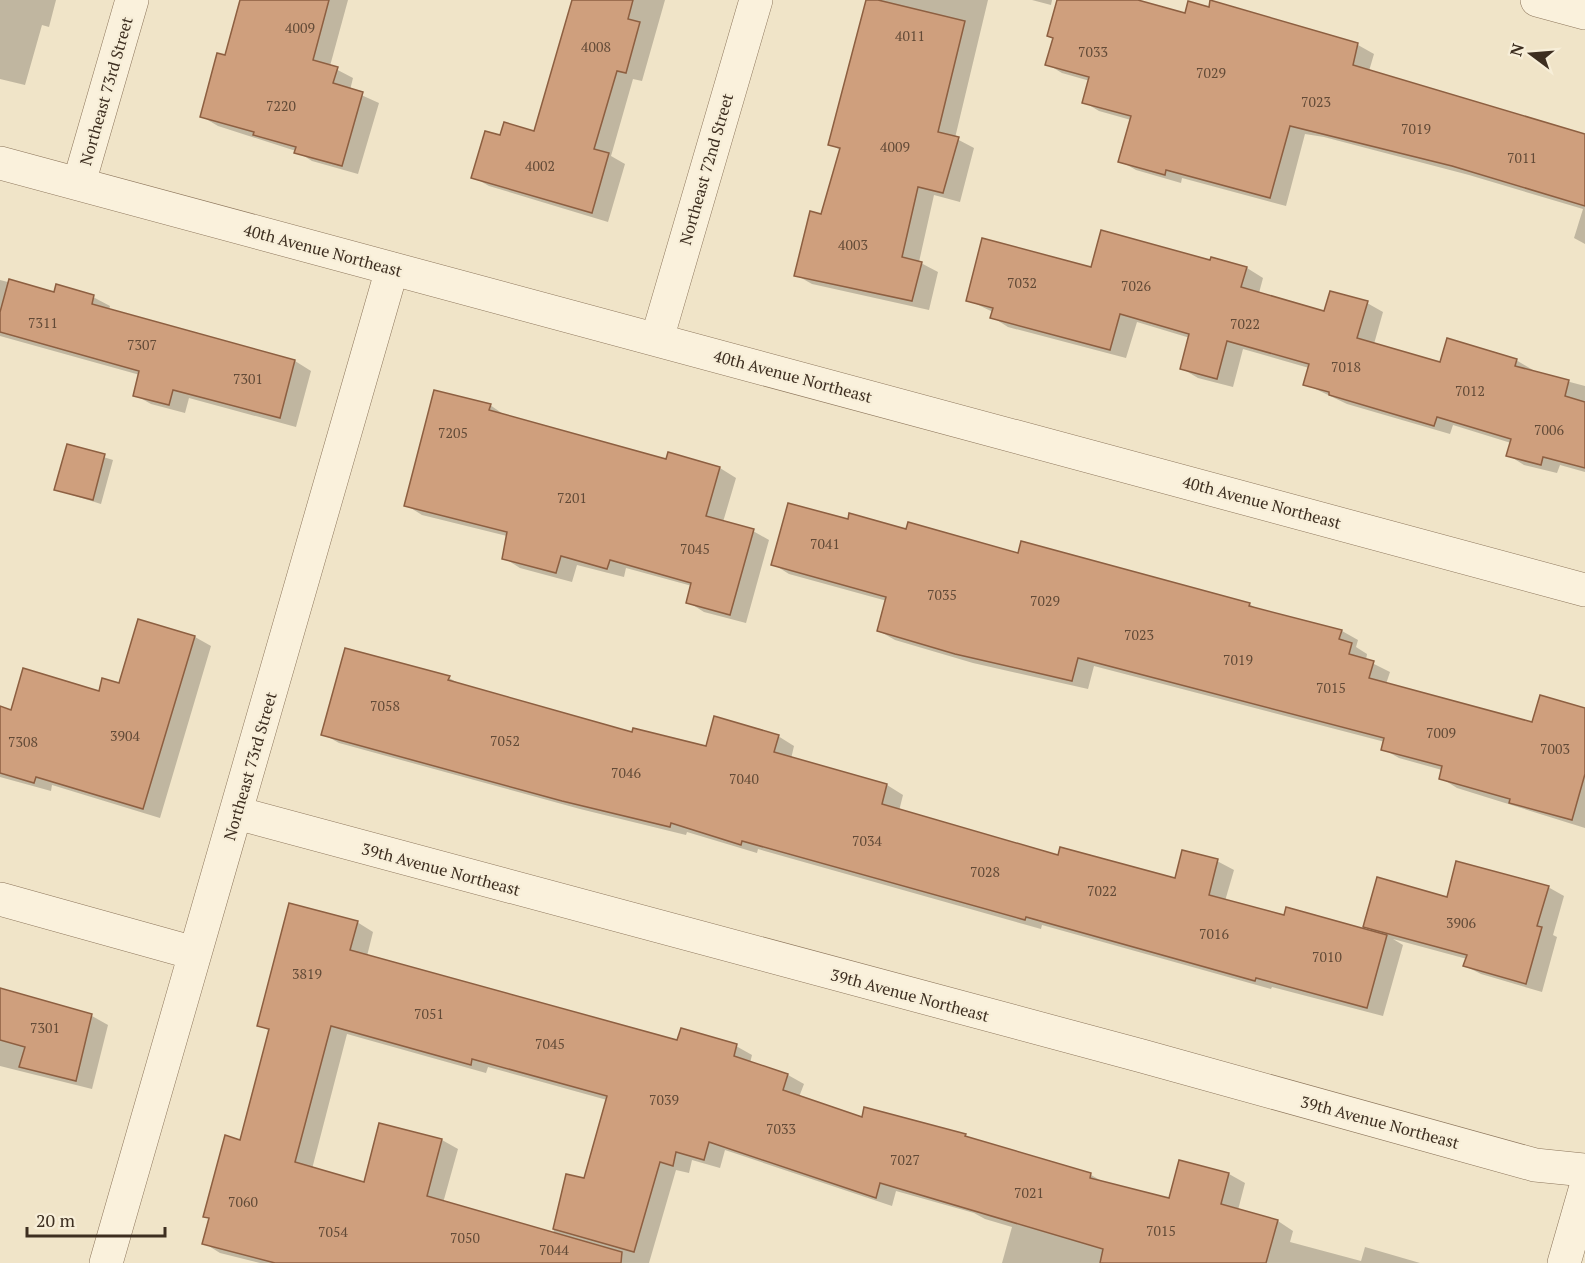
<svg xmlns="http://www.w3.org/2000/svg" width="1585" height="1263" font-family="'PT Serif',serif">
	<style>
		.shadow { fill: #0003; fill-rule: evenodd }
		.building { fill: #cf9f7d; stroke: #8d5f41; stroke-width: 1.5 }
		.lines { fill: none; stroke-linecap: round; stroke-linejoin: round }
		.minor-casing { stroke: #8d765c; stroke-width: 34 }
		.tertiary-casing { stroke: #8d765c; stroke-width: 34 }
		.minor { stroke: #faf1dc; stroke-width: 33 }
		.tertiary { stroke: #faf1dc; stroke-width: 33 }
		.labels { text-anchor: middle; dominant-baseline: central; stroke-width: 4.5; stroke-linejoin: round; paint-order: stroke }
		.number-label { font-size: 14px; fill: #624a37 }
		.street-label { font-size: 16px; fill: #3d2e20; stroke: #f7eed8 }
	</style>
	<rect width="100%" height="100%" fill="#f0e4c8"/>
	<g class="shadow">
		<path d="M0,0h56l-7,27 -7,-2 -17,60 -25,-6z"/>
		<path d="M242,0h106l-18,66 23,12 -3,12 29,13 -21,71 -46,-13 -16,-10 -78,-25 -17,-10 25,-59z"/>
		<path d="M573,0h92l-23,81 -9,-2 -22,77 14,8 -17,58 -119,-36 -16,-9 28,-40 34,-4z"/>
		<path d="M868,0h120l-33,138 19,10 -14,54 -26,-7 -15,67 19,10 -9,38 -117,-26 -16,-9 26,-59 18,-66 -10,-6z"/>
		<path d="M1032,0h20l-1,5z"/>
		<path d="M1058,0h74l54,15 77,4 95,26 16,9 -5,17 216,64v109l-11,-6 9,-29 -114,-34 -145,-38 -19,-3 -19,72 -104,-28 -1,5 -45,-13 -16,-9 11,-41 -32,-9 -15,-9 6,-21 -28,-8 -15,-9 7,-26z"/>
		<path d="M1212,258l35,10 16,10 -4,15 66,20 42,-10 16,9 -9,32 67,19 75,-3 17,10 -1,2 53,14v86l-25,-7 -3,8 -33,-8 -16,-10 3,-12 -58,-18 -3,9 -103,-30 -42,-20 4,-16 -66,-19 -10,38 -35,-9 -17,-10 9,-30 -53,-16 -11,36 -118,-31 -16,-10 1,-5 -25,-12 124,-32 119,-6z"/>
		<path d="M0,280l55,14 38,3 17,9 -1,5 186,50 16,10 -15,56 -107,-29 -4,15 -34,-9 -16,-9 5,-20 -140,-39z"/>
		<path d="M490,405l16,11 161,44 2,-6 51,14 16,10 -13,44 30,9 16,9 -23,83 -42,-11 -16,-10 4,-16 -66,-18 -2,9 -47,-12 -5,17 -52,-14 -16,-10 3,-22 -85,-21 -16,-10z"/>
		<path d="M68,446l45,14 -12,44 -45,-14z"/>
		<path d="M850,521l57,9 342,74 12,7 81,20 16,9 -2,7 11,7 -1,6 24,12 -4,12 147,40 52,-14v118l-128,-40 -16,-10 1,-8 -43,-12 -16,-9 2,-7 -291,-76 -6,23 -115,-26 -78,-23 -16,-9 8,-30 -98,-27 -16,-10z"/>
		<path d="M139,620l56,17 16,9 -51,172 -108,-33 -1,6 -51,-14v-69l12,3 88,-18 20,-8z"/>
		<path d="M449,678l15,8 169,48 74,14 71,-12 16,10 -3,13 96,26 16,10 -4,16 160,46 117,23 41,-19 17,9 -9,31 60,16 89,15 -9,-6 83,-27 100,-12 16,9 -11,39 4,2 -15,55 -61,-18 -16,-8 2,-7 -74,-20 10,6 -20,71 -111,-29 -1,2 -229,-64 -1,4 -283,-80 -1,4 -70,-21 -1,3 -106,-26 -241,-66 -16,-9z"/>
		<path d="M357,922l16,10 -6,24 312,86 57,4 16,9 -2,8 38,12 16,9 -5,13 64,22 2,-10 100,27 9,4 117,35 16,9 63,16 10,-38 49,12 16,9 -7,27 40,11 15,10 -3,11 71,19 4,-14 55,16h-418l10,-36 -27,-8 -11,-6 -78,-22 -4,15 -167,-56 -5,18 -28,-8 -3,13 -13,-3 -27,93h-389l-40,-10 -16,-10 6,-24 -6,-3 37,-75 29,-110 -12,-6zM347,1034l139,39 2,-6 119,33 -22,80 -18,-5 -14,59 -110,-31 15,-54 -16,-9 -62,-15 -15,59 -53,-15z"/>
		<path d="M4,991l88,25 16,9 -16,64 -92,-23v-60z"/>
	</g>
	<g class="building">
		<path d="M240,0h89l-16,60 25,7 -5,16 30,9 -21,74 -48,-13 2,-6 -43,-12 1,-3 -54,-15 17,-64 8,2z"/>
		<path d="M572,0h61l-5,19 12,3 -14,51 -9,-2 -23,78 15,4 -17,60 -121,-35 14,-47 15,4 4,-13 30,9z"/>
		<path d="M866,0h12l87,21 -27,111 21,5 -16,56 -25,-6 -16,70 20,5 -10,39 -118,-25 16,-65 11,3 19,-66 -12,-3z"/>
		<path d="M1057,0h81l47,13 3,-12 21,6 1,-7 148,43 -5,22 232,69v72l-133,-40 -162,-40 -20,72 -104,-28 -1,5 -47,-13 13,-46 -49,-13 7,-26 -44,-12 8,-27 -6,-2z"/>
		<path d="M1101,230l109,30 1,-3 36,10 -6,20 83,24 6,-20 38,10 -11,37 83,24 7,-24 70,21 -2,7 54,14 -4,16 20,6v66l-42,-11 -2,8 -35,-9 5,-17 -74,-22 -3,9 -105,-31v-3l-26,-7 6,-21 -82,-23 -10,38 -37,-10 9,-35 -69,-20 -10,36 -120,-32 3,-10 -27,-7 16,-63 109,29z"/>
		<path d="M9,279l45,13 2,-8 38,11 -2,9 203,56 -15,58 -107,-28 -4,15 -36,-9 6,-25 -139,-39v-20z"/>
		<path d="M434,390l57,14 -2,6 177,49 2,-7 52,15 -14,49 48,13 -24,86 -44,-12 5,-20 -81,-23 -3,9 -46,-13 -5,17 -54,-14 5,-27 -103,-26z"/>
		<path d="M67,444l38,10 -12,46 -39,-10z"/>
		<path d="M788,503l60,16 1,-6 57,16 2,-7 110,31 3,-12 229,62 -1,3 93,24 -3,9 13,4 -3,11 25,7 -5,17 163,44 8,-27 45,13v66l-13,46 -63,-17 1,-4 -71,-20 3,-13 -61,-16 3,-12 -306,-80 -6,23 -117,-27 -78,-23 9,-34 -115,-32z"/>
		<path d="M138,619l57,17 -52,173 -107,-32 -2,6 -34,-10v-67l11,4 12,-42 76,23 3,-13 17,5z"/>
		<path d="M345,648l105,28 -2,4 184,52 1,-4 73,18 8,-30 65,19 -5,17 113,32 -5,20 176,51 2,-8 115,31 7,-28 36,9 -9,36 75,20 2,-8 101,28 -20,73 -111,-30 -1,3 -229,-64 -1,3 -283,-79 -1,4 -70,-22 -1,4 -108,-26 -241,-66z"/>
		<path d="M1456,861l93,25 -12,40 5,1 -16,57 -63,-18 4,-11 -104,-28 14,-50 70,20z"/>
		<path d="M289,903l69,18 -8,29 327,90 4,-12 56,16 -3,12 54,18 -5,16 79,27 2,-10 102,27 -1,2 126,37 -1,5 79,20 10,-38 50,13 -8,31 57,16 -12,43h-166l3,-14 -223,-66 -4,15 -167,-56 -5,18 -28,-8 -3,14 -13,-4 -26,90 -81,-23 13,-55 18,4 23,-82 -135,-37 -1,6 -140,-39 -36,136 69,20 15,-59 63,16 -15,57 195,56 -1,11h-346l-73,-19 7,-26 -6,-1 22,-82 15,5 29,-111 -12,-3z"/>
		<path d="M0,988l92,26 -16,67 -57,-14 6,-20 -25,-7z"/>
	</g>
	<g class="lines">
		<g class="minor-casing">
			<g id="minor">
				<path d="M1537,0l48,13"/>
				<path d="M79,183l53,-183"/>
				<path d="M657,339l99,-339"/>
				<path d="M237,813l905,243 393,109 50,5"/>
				<path d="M0,899l194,54"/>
				<path d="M106,1263l286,-994"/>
			</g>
		</g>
		<g class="tertiary-casing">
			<g id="tertiary">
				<path d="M0,163l1585,427"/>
				<path d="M1564,1263l21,-73"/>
			</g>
		</g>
		<use href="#minor" class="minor"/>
		<use href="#tertiary" class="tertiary"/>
	</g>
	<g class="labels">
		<g class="number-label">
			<text x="300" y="27">4009</text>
			<text x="910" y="35">4011</text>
			<text x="596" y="46">4008</text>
			<text x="1093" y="51">7033</text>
			<text x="1211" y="72">7029</text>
			<text x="1316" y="101">7023</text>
			<text x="281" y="105">7220</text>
			<text x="1416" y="128">7019</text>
			<text x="895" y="146">4009</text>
			<text x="1522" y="157">7011</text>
			<text x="540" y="165">4002</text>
			<text x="853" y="244">4003</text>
			<text x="1022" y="282">7032</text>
			<text x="1136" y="285">7026</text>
			<text x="43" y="322">7311</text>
			<text x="1245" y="323">7022</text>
			<text x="142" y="344">7307</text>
			<text x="1346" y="366">7018</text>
			<text x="248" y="378">7301</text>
			<text x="1470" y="390">7012</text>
			<text x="1549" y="429">7006</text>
			<text x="453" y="432">7205</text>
			<text x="572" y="497">7201</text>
			<text x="825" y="543">7041</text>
			<text x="695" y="548">7045</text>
			<text x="942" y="594">7035</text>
			<text x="1045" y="600">7029</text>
			<text x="1139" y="634">7023</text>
			<text x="1238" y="659">7019</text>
			<text x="1331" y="687">7015</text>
			<text x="385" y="705">7058</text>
			<text x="1441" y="732">7009</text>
			<text x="125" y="735">3904</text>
			<text x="505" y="740">7052</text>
			<text x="23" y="741">7308</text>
			<text x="1555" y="748">7003</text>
			<text x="626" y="772">7046</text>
			<text x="744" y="778">7040</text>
			<text x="867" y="840">7034</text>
			<text x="985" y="871">7028</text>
			<text x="1102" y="890">7022</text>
			<text x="1461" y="922">3906</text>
			<text x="1214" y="933">7016</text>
			<text x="1327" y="956">7010</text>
			<text x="307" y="973">3819</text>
			<text x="429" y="1013">7051</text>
			<text x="45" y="1027">7301</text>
			<text x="550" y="1043">7045</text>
			<text x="664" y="1099">7039</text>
			<text x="781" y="1128">7033</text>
			<text x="905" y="1159">7027</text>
			<text x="1029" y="1192">7021</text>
			<text x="243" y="1201">7060</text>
			<text x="1161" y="1230">7015</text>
			<text x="333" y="1231">7054</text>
			<text x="465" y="1237">7050</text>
			<text x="554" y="1249">7044</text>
		</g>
		<g class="street-label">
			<text transform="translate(106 91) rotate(-74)">Northeast 73rd Street</text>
			<text transform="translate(706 169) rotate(-74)">Northeast 72nd Street</text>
			<text transform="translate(323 250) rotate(15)">40th Avenue Northeast</text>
			<text transform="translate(793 376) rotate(15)">40th Avenue Northeast</text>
			<text transform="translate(1262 502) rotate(15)">40th Avenue Northeast</text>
			<text transform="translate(250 766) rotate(-74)">Northeast 73rd Street</text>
			<text transform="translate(441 869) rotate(15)">39th Avenue Northeast</text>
			<text transform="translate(910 995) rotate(15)">39th Avenue Northeast</text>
			<text transform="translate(1380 1122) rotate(15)">39th Avenue Northeast</text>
		</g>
	</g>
	<g transform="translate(1531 54) rotate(286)" stroke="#f7eed8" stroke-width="4.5" paint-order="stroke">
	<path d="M0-4.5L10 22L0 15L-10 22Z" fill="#3d2e20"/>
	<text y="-9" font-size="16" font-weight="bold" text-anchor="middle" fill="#3d2e20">N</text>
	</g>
	<path d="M27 1227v9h138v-9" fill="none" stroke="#3d2e20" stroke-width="3"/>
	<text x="36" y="1227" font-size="18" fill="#3d2e20" stroke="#f7eed8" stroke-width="4.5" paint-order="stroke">20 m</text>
</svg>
